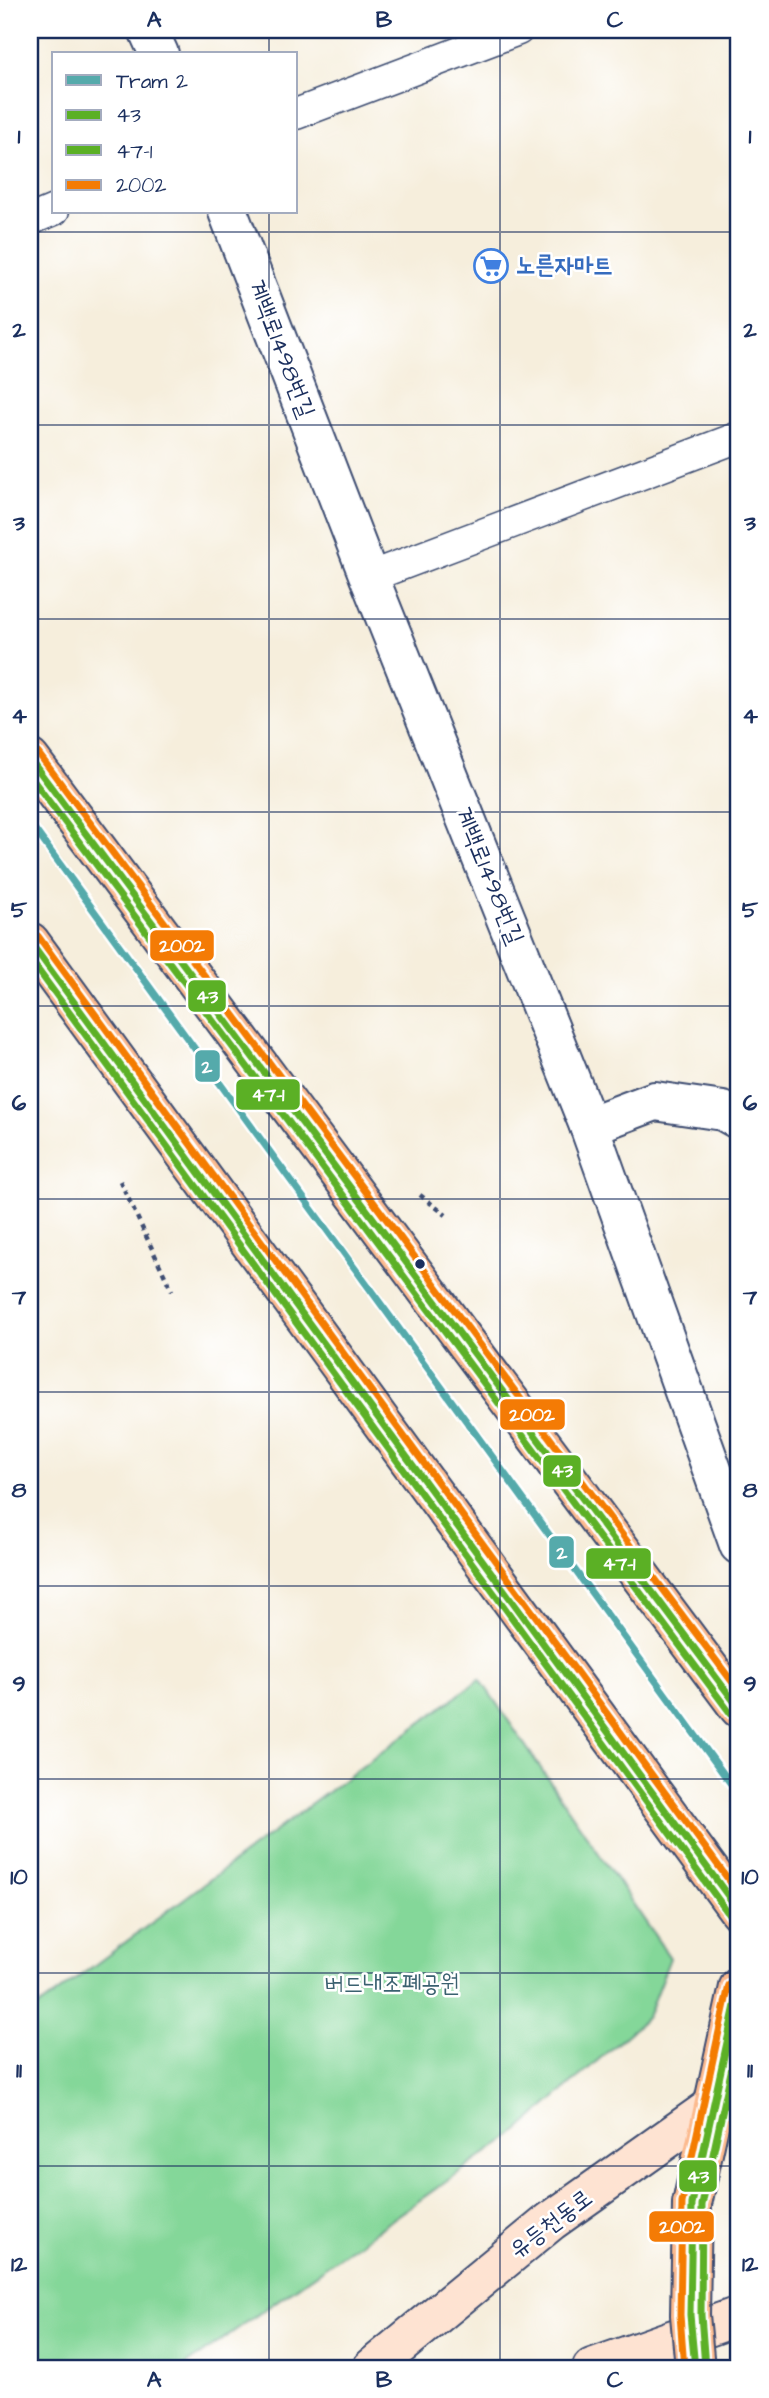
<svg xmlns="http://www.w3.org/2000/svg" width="769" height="2398" font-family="'Architects Daughter','Poor Story',sans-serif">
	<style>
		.green { fill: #84d799; stroke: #50837c; stroke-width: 2 }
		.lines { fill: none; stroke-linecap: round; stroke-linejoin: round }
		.lane-casing { stroke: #3c4c71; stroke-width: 33 }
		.street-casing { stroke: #3c4c71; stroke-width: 42 }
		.secondary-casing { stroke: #3c4c71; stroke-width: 42 }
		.primary-casing { stroke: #3c4c71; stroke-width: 42 }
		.path { stroke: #3c4c71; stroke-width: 4.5; stroke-dasharray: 5 5; stroke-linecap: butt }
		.lane { stroke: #fff; stroke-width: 30 }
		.street { stroke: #fff; stroke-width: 38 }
		.secondary { stroke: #fee3d2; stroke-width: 38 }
		.primary { stroke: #fcba8e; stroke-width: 38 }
		.primary-bridge-casing { stroke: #3c4c71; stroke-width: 42; stroke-linecap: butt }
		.primary-bridge { stroke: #fcba8e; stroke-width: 38 }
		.bus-1-casing { stroke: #fff; stroke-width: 12 }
		.bus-2-casing { stroke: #fff; stroke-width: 12 }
		.bus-3-casing { stroke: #fff; stroke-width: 12 }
		.bus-1 { stroke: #5bb025; stroke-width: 7 }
		.bus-2 { stroke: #5bb025; stroke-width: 7 }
		.bus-3 { stroke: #f47b05; stroke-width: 7 }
		.tram-1-casing { stroke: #fff; stroke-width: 12 }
		.tram-1 { stroke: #55aaab; stroke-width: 7 }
		.grid { fill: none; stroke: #1b2f5e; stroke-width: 2; stroke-opacity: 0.55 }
		.bus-dot { fill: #1b2f5e; stroke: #fff; stroke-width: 2.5 }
		.labels { text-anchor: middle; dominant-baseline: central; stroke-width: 5; stroke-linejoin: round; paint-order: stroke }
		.shop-label { font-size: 24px; font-weight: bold; fill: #366cbe; stroke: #fff; text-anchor: start }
		.street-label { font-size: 24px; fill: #1b2f5e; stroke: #fff }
		.park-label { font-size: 24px; fill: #3a6170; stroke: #fff }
		.line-badge { stroke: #fff; stroke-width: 2.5 }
		.badge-label { font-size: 19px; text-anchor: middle; font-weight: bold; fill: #fff }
		.neatline { fill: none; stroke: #1b2f5e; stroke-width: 2.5 }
		.grid-label { font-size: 23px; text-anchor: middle; font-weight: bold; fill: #1b2f5e }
	</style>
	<rect width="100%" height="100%" fill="#fff"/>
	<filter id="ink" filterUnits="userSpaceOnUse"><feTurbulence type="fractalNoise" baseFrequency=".0143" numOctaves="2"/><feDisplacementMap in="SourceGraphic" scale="14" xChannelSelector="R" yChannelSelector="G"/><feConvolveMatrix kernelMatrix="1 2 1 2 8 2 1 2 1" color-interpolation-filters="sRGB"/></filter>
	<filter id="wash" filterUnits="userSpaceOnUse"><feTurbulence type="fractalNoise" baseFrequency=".00686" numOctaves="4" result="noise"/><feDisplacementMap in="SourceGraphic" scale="28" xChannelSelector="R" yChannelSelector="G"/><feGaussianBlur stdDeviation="1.57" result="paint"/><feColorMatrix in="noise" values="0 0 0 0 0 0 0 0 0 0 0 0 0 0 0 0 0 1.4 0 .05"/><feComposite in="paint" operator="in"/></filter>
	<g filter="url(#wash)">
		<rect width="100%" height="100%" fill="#f6eedc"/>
		<path class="green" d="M480,1679l190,279 -23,59 -128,113 -337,238h-152v-355z"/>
	</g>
	<g filter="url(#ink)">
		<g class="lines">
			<g class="lane-casing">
				<g id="lane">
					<path d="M296,114l222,-84"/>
					<path d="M30,220l24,-10"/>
					<path d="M369,577l370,-140"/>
				</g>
			</g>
			<g class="street-casing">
				<g id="street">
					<path d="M148,30l11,24"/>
					<path d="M228,212l141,365 220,549 150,419"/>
					<path d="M589,1126l66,-25 68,10 16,9"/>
				</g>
			</g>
			<g class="secondary-casing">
				<g id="secondary">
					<path d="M372,2368l179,-147 161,-114 27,-15"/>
					<path d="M592,2368l147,-52"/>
				</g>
			</g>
			<g class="primary-casing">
				<g id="primary">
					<path d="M30,759l709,949"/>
					<path d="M30,942l709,969"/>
					<path d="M692,2204l47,-217"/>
				</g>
			</g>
			<g class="path">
				<path d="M120,1181l52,110"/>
				<path d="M420,1195l26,20"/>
			</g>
			<use href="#lane" class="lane"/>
			<use href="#street" class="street"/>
			<use href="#secondary" class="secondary"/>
			<use href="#primary" class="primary"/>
			<g class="primary-bridge-casing">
				<path id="primary-bridge" d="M692,2204l-2,111 5,53"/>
			</g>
			<use href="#primary-bridge" class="primary-bridge"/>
			<g class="bus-1-casing">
				<g id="bus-1">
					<path d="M30,759l709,949"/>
					<path d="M30,942l709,969"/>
					<path d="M695,2368l-5,-53 2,-111 47,-217"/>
				</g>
			</g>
			<g class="bus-2-casing">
				<g id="bus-2">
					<path d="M30,776l701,938"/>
					<path d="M30,959l701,958"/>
					<path d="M705,2367l-4,-52 1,-110 37,-170"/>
				</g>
			</g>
			<g class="bus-3-casing">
				<g id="bus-3">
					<path d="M38,753l701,938"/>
					<path d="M38,936l701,958"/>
					<path d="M684,2368l-4,-53 2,-112 47,-218"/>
				</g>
			</g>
			<use href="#bus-1" class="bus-1"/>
			<use href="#bus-2" class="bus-2"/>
			<use href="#bus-3" class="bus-3"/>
			<g class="tram-1-casing">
				<path id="tram-1" d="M30,823l709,972"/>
			</g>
			<use href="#tram-1" class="tram-1"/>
		</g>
	</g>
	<path class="grid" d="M269,30v24M500,30v2338M269,212v2156M30,232h709M30,425h709M30,619h709M30,812h709M30,1006h709M30,1199h709M30,1392h709M30,1586h709M30,1779h709M30,1973h709M30,2166h709"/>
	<defs>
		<g id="supermarket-ring" transform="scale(1.75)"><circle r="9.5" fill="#fff" stroke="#3f7fe0" stroke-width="1.5"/><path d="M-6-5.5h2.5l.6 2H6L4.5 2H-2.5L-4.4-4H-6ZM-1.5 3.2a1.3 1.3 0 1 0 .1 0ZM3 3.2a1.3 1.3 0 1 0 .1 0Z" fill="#3f7fe0"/></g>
	</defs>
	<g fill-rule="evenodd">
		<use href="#supermarket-ring" x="491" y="266"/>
	</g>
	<circle class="bus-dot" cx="420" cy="1264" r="6"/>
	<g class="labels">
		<g class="shop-label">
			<text x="516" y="266">노른자마트</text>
		</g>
		<g class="street-label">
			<text transform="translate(281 349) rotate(69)">계백로1498번길</text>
			<text transform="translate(489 876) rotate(68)">계백로1498번길</text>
			<text transform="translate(551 2224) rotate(-37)">유등천동로</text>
		</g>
		<g class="park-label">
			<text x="392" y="1984">버드내조폐공원</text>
		</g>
	</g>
	<g class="line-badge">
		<rect x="149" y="929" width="66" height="33" rx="7" fill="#f47b05"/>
		<rect x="187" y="979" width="40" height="34" rx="7" fill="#5bb025"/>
		<rect x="194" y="1049" width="27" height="34" rx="7" fill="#55aaab"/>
		<rect x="235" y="1078" width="66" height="33" rx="7" fill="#5bb025"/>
		<rect x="499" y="1398" width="67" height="33" rx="7" fill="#f47b05"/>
		<rect x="542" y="1454" width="40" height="34" rx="7" fill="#5bb025"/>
		<rect x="548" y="1535" width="27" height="34" rx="7" fill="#55aaab"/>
		<rect x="585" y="1547" width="67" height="33" rx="7" fill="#5bb025"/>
		<rect x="678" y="2159" width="40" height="34" rx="7" fill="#5bb025"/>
		<rect x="648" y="2210" width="67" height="33" rx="7" fill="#f47b05"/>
	</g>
	<g class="badge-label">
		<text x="182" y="952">2002</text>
		<text x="207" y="1003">43</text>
		<text x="207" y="1073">2</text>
		<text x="268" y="1101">47-1</text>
		<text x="532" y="1421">2002</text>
		<text x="562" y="1477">43</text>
		<text x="562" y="1559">2</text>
		<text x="619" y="1570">47-1</text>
		<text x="698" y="2183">43</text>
		<text x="682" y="2233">2002</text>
	</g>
	<rect width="769" height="2398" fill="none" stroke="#fff" stroke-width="77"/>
	<rect x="52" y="52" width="245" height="161" fill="#ffffff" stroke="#a4acbf" stroke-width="2"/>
	<rect x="66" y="75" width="35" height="10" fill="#55aaab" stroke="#a4acbf" stroke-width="2"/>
	<text x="116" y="88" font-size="21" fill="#1b2f5e">Tram 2</text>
	<rect x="66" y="110" width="35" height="10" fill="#5bb025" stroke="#a4acbf" stroke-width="2"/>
	<text x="116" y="122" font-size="21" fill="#1b2f5e">43</text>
	<rect x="66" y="145" width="35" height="10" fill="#5bb025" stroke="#a4acbf" stroke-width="2"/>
	<text x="116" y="158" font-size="21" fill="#1b2f5e">47-1</text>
	<rect x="66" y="180" width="35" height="10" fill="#f47b05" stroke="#a4acbf" stroke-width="2"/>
	<text x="116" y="192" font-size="21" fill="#1b2f5e">2002</text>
	<rect x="38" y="38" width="692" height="2322" class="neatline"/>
	<g class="grid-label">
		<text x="154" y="27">A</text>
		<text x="384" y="27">B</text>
		<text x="615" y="27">C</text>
		<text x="19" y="143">1</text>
		<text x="750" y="143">1</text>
		<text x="19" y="337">2</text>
		<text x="750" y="337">2</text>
		<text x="19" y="530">3</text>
		<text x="750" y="530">3</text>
		<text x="19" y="723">4</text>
		<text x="750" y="723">4</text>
		<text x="19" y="917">5</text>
		<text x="750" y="917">5</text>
		<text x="19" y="1110">6</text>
		<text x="750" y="1110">6</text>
		<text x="19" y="1304">7</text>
		<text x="750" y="1304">7</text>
		<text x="19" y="1497">8</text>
		<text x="750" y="1497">8</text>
		<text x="19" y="1691">9</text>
		<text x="750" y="1691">9</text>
		<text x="19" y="1884">10</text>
		<text x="750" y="1884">10</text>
		<text x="19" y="2077">11</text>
		<text x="750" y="2077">11</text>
		<text x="19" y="2271">12</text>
		<text x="750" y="2271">12</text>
		<text x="154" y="2387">A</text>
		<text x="384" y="2387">B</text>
		<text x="615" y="2387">C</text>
	</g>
</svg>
